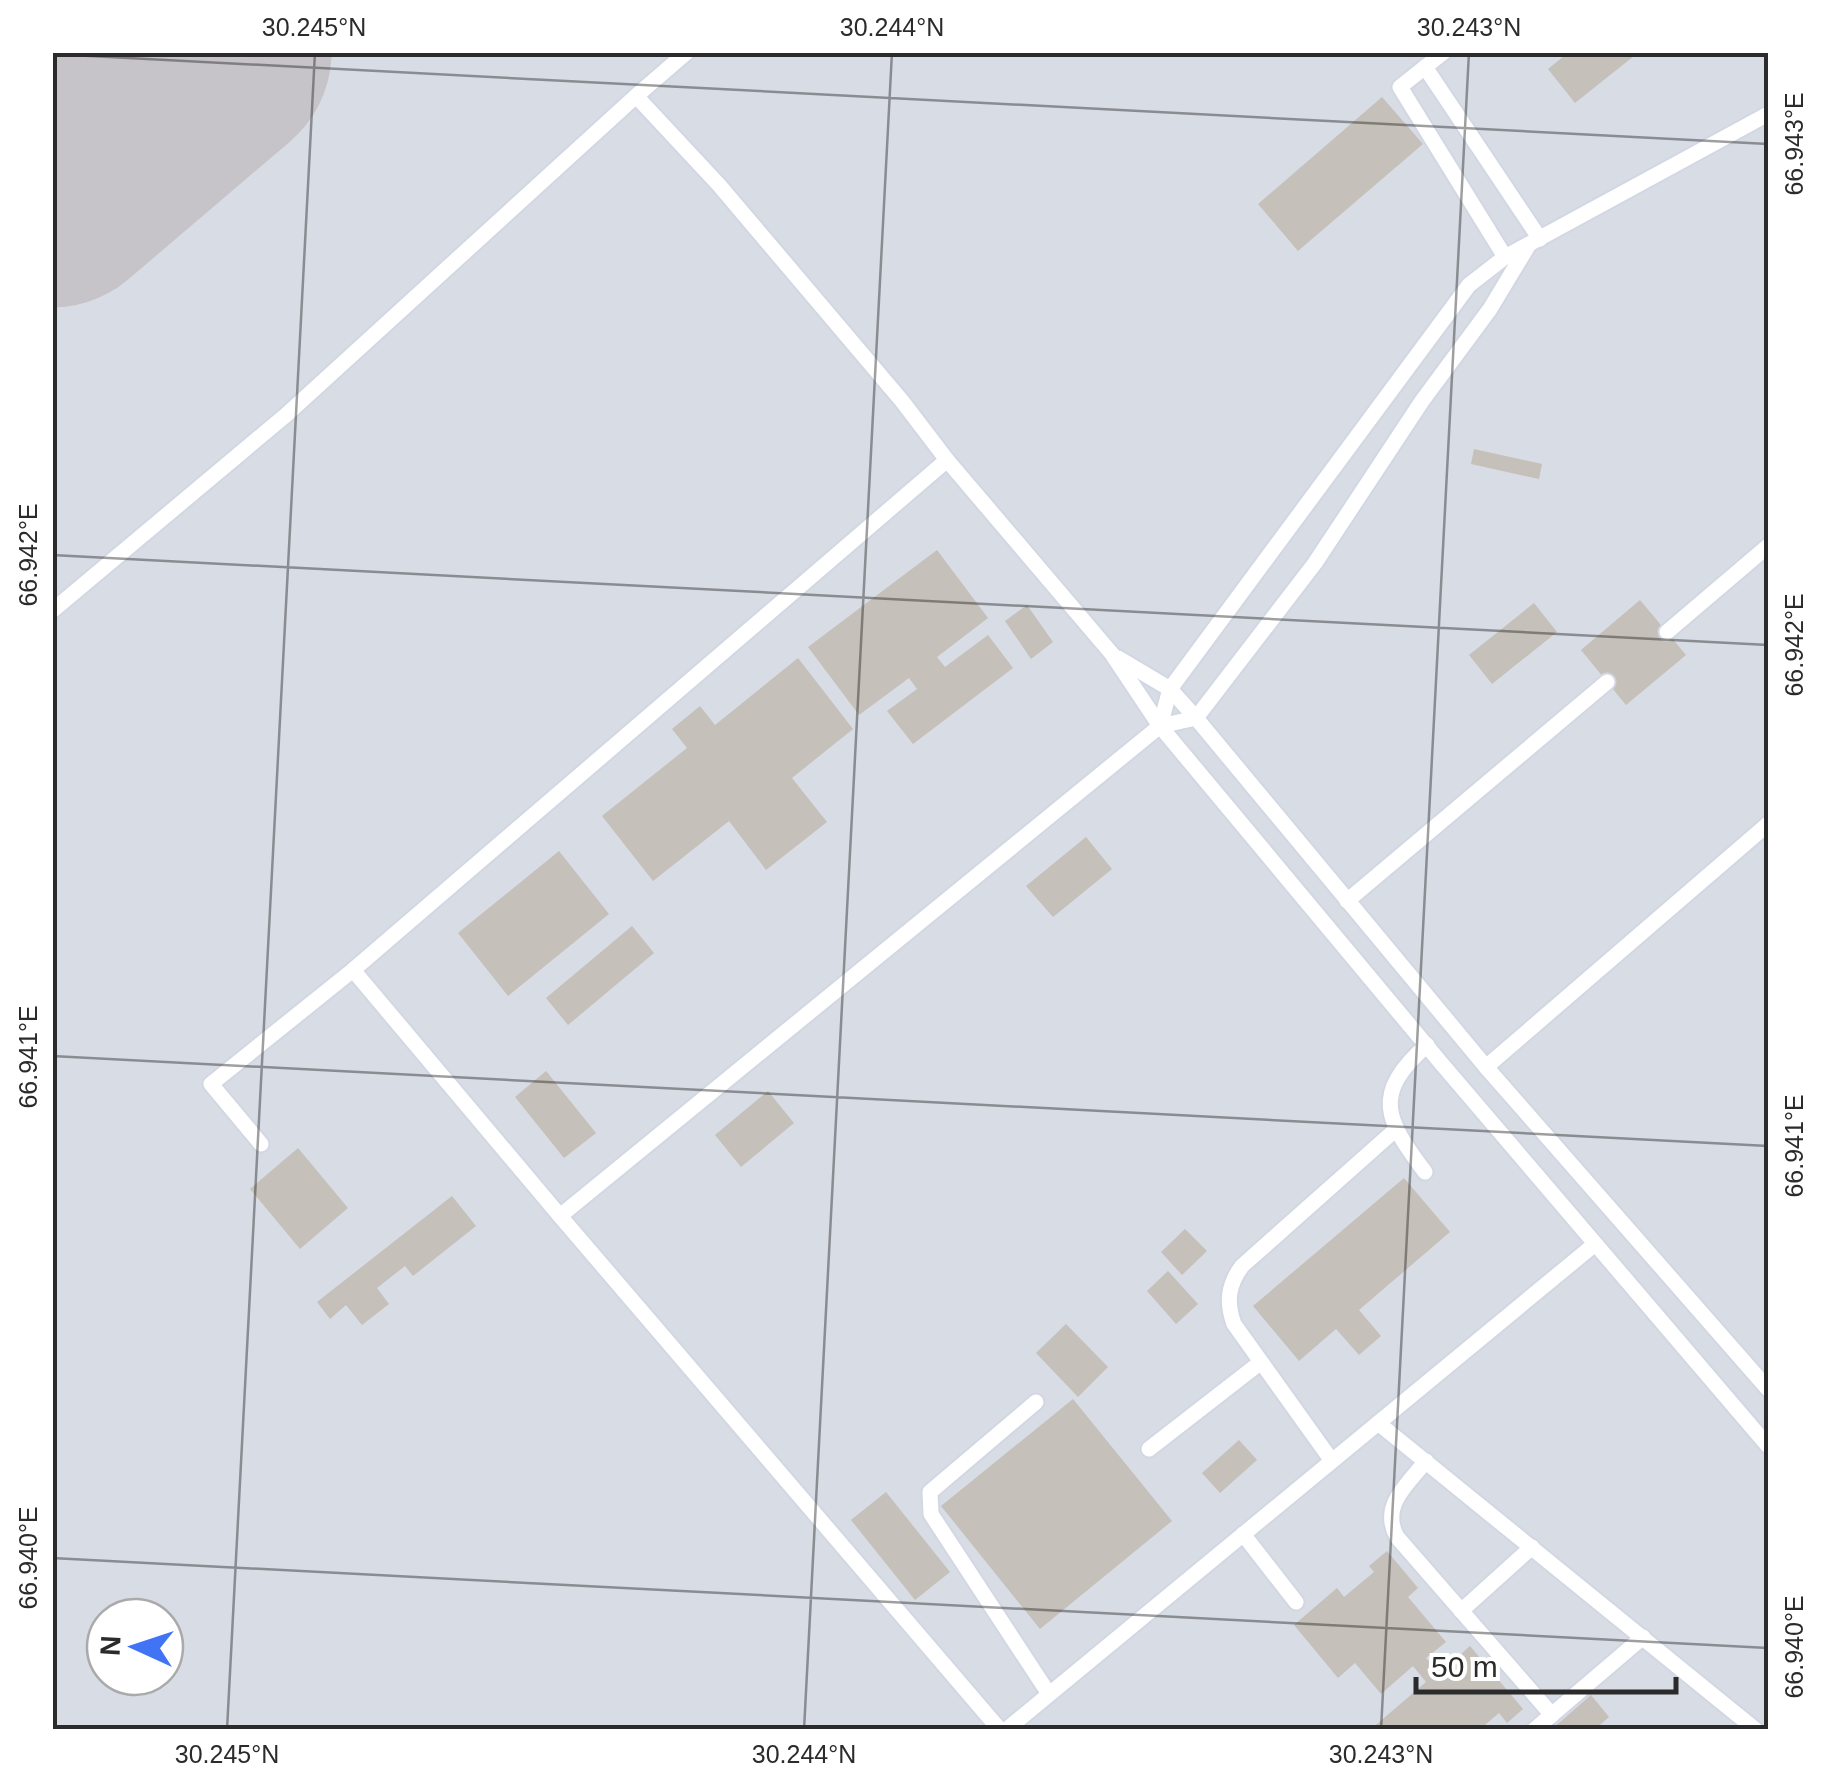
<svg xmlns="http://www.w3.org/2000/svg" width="1821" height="1782" font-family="Helvetica,sans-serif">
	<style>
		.airport { fill: #d8dce5; fill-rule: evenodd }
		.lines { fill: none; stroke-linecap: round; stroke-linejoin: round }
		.runway { stroke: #c6c4c8; stroke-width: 235 }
		.building { fill: #c5c0b9 }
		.lane-casing { stroke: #d2d7e3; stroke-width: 19 }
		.lane { stroke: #fff; stroke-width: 15 }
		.ticks { fill: none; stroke: #2b2b2b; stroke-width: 2.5; stroke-opacity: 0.45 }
		.neatline { fill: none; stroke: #2b2b2b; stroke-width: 4 }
		.ticks-label { font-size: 25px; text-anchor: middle; fill: #2b2b2b }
	</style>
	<rect width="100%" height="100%" fill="#ece4dd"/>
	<path class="airport" d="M52,53h1716v1676h-1715zM105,1617h60v60h-60z"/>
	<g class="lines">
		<path class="runway" d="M52,190l162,-138"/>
	</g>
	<g class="building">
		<path d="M1569,52h70l-64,51 -27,-34z"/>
		<path d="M1382,97l41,47 -125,107 -40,-47z"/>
		<path d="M1474,449l68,15 -3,15 -68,-15z"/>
		<path d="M937,550l51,68 -51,39 8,10 43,-32 25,33 -100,76 -26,-33 30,-22 -8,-11 -50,37 -51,-68z"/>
		<path d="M1640,600l46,55 -60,50 -45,-55z"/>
		<path d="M1534,603l23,29 -65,52 -23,-29z"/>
		<path d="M1027,605l26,37 -22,17 -26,-38z"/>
		<path d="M798,658l55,71 -61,49 35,44 -61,48 -37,-49 -76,60 -51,-65 85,-68 -15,-19 28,-23 15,19z"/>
		<path d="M1086,837l26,32 -59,48 -27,-31z"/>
		<path d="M559,851l50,63 -101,82 -50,-63z"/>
		<path d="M632,926l22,27 -86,72 -22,-27z"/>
		<path d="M546,1071l50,62 -32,25 -49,-61z"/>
		<path d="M768,1091l26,32 -53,44 -26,-32z"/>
		<path d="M298,1148l50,60 -48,41 -50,-60z"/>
		<path d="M1404,1178l46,54 -91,78 22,26 -22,19 -23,-26 -37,32 -46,-55z"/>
		<path d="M452,1196l24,30 -63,50 -8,-10 -28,22 12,16 -27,21 -16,-20 -16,14 -13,-17z"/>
		<path d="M1185,1229l22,22 -25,24 -21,-23z"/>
		<path d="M1168,1271l30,33 -22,20 -29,-33z"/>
		<path d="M1066,1324l42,43 -30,30 -42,-44z"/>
		<path d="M1073,1399l99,122 -132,108 -99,-123z"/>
		<path d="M1239,1440l18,20 -37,33 -18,-20z"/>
		<path d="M886,1492l64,80 -35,28 -64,-80z"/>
		<path d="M1387,1551l31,37 -10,9 38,45 -20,16 14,15 30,-27 53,63 -16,14 -8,-10 -20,17h-109l56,-48 -13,-16 -32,28 -26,-31 -17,15 -44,-53 43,-37 7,9 30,-25 -5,-6z"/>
		<path d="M1591,1695l18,22 -15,13h-43z"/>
	</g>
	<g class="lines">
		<g class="lane-casing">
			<g id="lane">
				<path d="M1444,52l-44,35 105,170"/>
				<path d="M1425,67l115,172"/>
				<path d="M636,96l83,89 183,216 45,59 165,194 48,72 281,337 327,383"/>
				<path d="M52,611l234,-196 350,-319 51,-44"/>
				<path d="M1667,632l101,-86"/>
				<path d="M1118,658l52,31 26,29 290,349 282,322"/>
				<path d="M1160,726l10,-37 299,-404 36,-28 263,-143"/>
				<path d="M1347,901l260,-219"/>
				<path d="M353,970l207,246 440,514"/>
				<path d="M1486,1067l282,-243"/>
				<path d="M261,1144l-50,-60 142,-114 594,-510"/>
				<path d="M1425,1172c-39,-52 -54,-78 2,-127"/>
				<path d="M560,1216l600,-490 36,-8 119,-155 107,-162 68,-92 38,-63"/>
				<path d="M1036,1402l-106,90 1,22 118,180"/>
				<path d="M1378,1423l378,307"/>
				<path d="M1149,1449l112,-87"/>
				<path d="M1332,1461l-98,-137c-8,-22 -6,-39 8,-58l152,-135"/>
				<path d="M1426,1461c-19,24 -46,45 -29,76l155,178"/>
				<path d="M1243,1534l53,68"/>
				<path d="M1461,1611l71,-64"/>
				<path d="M1006,1730l589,-486"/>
				<path d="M1534,1730l109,-93"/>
			</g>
		</g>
		<use href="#lane" class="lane"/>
	</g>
	<path class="ticks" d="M52,54l1716,90M52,555l1716,90M52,1056l1716,90M52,1558l1716,90M227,1730l88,-1678M804,1730l88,-1678M1381,1730l88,-1678"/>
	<rect width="1821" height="1782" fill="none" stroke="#ffffff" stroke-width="110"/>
	<g transform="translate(135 1647) rotate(273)"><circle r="48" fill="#ffffff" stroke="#aaaaaa" stroke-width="2.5"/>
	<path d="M0-8L18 38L0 25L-18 38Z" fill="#4173f5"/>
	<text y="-15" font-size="28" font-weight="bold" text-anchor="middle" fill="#2b2b2b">N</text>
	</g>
	<path d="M1416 1677v15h260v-15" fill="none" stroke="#2b2b2b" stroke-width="5"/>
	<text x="1431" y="1677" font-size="30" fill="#2b2b2b" stroke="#ffffff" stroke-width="8" paint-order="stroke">50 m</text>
	<rect x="55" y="55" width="1711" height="1672" class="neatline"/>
	<g class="ticks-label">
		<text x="314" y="36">30.245°N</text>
		<text x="892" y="36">30.244°N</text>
		<text x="1469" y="36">30.243°N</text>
		<text transform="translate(1794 144) rotate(-90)" y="9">66.943°E</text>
		<text transform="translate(28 555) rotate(-90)" y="9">66.942°E</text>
		<text transform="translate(1794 645) rotate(-90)" y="9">66.942°E</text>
		<text transform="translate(28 1057) rotate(-90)" y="9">66.941°E</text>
		<text transform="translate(1794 1146) rotate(-90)" y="9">66.941°E</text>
		<text transform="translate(28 1558) rotate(-90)" y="9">66.940°E</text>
		<text transform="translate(1794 1647) rotate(-90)" y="9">66.940°E</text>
		<text x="227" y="1763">30.245°N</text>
		<text x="804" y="1763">30.244°N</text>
		<text x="1381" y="1763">30.243°N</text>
	</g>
</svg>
